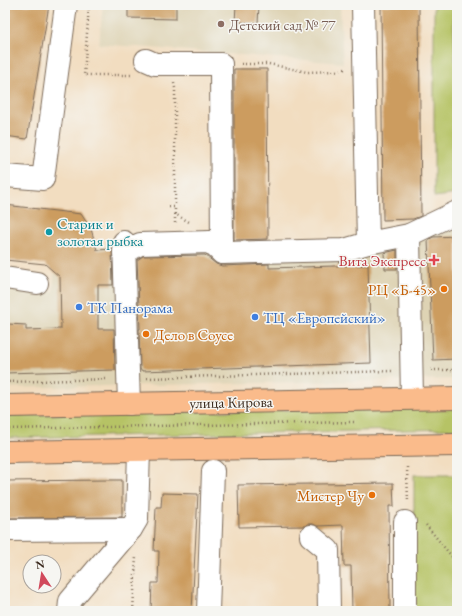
<svg xmlns="http://www.w3.org/2000/svg" width="462" height="616" font-family="'EB Garamond',serif">
	<style>
		.built { fill: #ded3b4 }
		.green { fill: #b6c365; stroke: #787642 }
		.building { fill: #cc9c5f }
		.lines { fill: none; stroke-linecap: round; stroke-linejoin: round }
		.minor-casing { stroke: #7b6957; stroke-width: 24 }
		.major-casing { stroke: #7b6957; stroke-width: 24 }
		.path { stroke: #7b6957; stroke-width: 2.5; stroke-dasharray: 1 3; stroke-linecap: butt }
		.minor { stroke: #fff; stroke-width: 22 }
		.major { stroke: #fabb8b; stroke-width: 22 }
		.education-dot { fill: #8d6e63; stroke: #f6f6f2; stroke-width: 1.5 }
		.culture-dot { fill: #0f9aa8; stroke: #f6f6f2; stroke-width: 1.5 }
		.health-dot { fill: #e0444e; stroke: #f6f6f2; stroke-width: 1.5 }
		.food-dot { fill: #e8710a; stroke: #f6f6f2; stroke-width: 1.5 }
		.shop-dot { fill: #3f7fe0; stroke: #f6f6f2; stroke-width: 1.5 }
		.labels { text-anchor: middle; dominant-baseline: central; stroke-width: 3; stroke-linejoin: round; paint-order: stroke }
		.education-label { font-size: 15px; fill: #785e54; stroke: #f6f6f2; text-anchor: start }
		.culture-label { font-size: 15px; fill: #0d838f; stroke: #f6f6f2; text-anchor: start }
		.health-label { font-size: 15px; fill: #be3a42; stroke: #f6f6f2; text-anchor: end }
		.food-label { font-size: 15px; fill: #c56008; stroke: #f6f6f2; text-anchor: end }
		.shop-label { font-size: 15px; fill: #366cbe; stroke: #f6f6f2; text-anchor: start }
		.street-label { font-size: 15px; fill: #3b2a1e; stroke: #f6f6f2 }
	</style>
	<rect width="100%" height="100%" fill="#f6f6f2"/>
	<filter id="ink" filterUnits="userSpaceOnUse"><feTurbulence type="fractalNoise" baseFrequency=".025" numOctaves="2"/><feDisplacementMap in="SourceGraphic" scale="8" xChannelSelector="R" yChannelSelector="G"/><feConvolveMatrix kernelMatrix="1 2 1 2 8 2 1 2 1" color-interpolation-filters="sRGB"/></filter>
	<filter id="wash" filterUnits="userSpaceOnUse"><feTurbulence type="fractalNoise" baseFrequency=".012" numOctaves="4" result="noise"/><feDisplacementMap in="SourceGraphic" scale="16" xChannelSelector="R" yChannelSelector="G"/><feGaussianBlur stdDeviation="0.9" result="paint"/><feColorMatrix in="noise" values="0 0 0 0 0 0 0 0 0 0 0 0 0 0 0 0 0 1.4 0 .05"/><feComposite in="paint" operator="in"/></filter>
	<g filter="url(#wash)">
		<rect width="100%" height="100%" fill="#f2ddc0"/>
		<g class="built">
			<path d="M103,5h237l3,58 -244,-19z"/>
			<path d="M457,219v160l-452,9v-101l48,5 3,-44 170,-4 127,11z"/>
		</g>
		<g class="green">
			<path d="M434,5h23v3h-4l2,53h2v133l-23,3z"/>
			<path d="M457,407v22l-452,9v-23z"/>
			<rect x="414" y="475" width="43" height="136"/>
		</g>
		<g id="blocks">
			<g class="building">
				<path d="M5,5h44l-22,134 -22,-3z"/>
				<path d="M128,5h48v14l-48,-1z"/>
				<path d="M236,5h23l-1,18 -23,-1z"/>
				<path d="M381,5h38l2,211 -8,3 -30,1z"/>
				<path d="M234,69h33l1,170 -34,1z"/>
				<path d="M5,205l76,9 10,15 6,21 15,-1 1,36h-15v44h16l1,41 -110,3v-46h3v-3l18,1v5l35,-1 -1,-52 -15,-13 -40,-4z"/>
				<path d="M457,236v123l-24,1 -5,-120 5,-3z"/>
				<path d="M397,250v19h-12l-1,-16z"/>
				<path d="M205,255l11,9 6,2 47,-2v4l99,-3 3,98 -229,8v-1h-2l-1,-41h1l-3,-69 6,-4z"/>
				<path d="M109,480h13v37l-117,1v-37z"/>
				<path d="M393,483l1,23h-5l1,105h-38l-1,-45h-7l-1,-41 -26,1 -4,-2h-6l-2,2 -66,1 -1,-42z"/>
				<path d="M162,493l36,1 -6,117h-41l1,-28h6l1,-32h-5l2,-44h5z"/>
			</g>
		</g>
	</g>
	<g filter="url(#ink)">
		<use href="#blocks" fill-opacity="0" stroke="#7b6957" stroke-width="1"/>
		<g class="lines">
			<g class="minor-casing">
				<g id="minor">
					<path d="M363,5l5,238 41,-8 48,-23"/>
					<path d="M146,60l9,4h66l1,189"/>
					<path d="M5,176l38,3 23,-174"/>
					<path d="M409,235l3,163"/>
					<path d="M124,242l5,162"/>
					<path d="M124,253l16,-9 70,-2 12,11 122,-3 24,-7"/>
					<path d="M5,278l32,5"/>
					<path d="M405,522v89"/>
					<path d="M5,530l126,-1"/>
					<path d="M311,536l17,14 1,61"/>
					<path d="M69,611l1,-10 61,-72 6,-10 2,-69"/>
					<path d="M208,611l5,-140"/>
				</g>
			</g>
			<g class="major-casing">
				<g id="major">
					<path d="M5,406l452,-8"/>
					<path d="M5,452l452,-7"/>
				</g>
			</g>
			<g class="path">
				<path d="M89,5l-5,70h49"/>
				<path d="M241,64h28l38,8 29,-1 9,-2"/>
				<path d="M174,83l1,5v119"/>
				<path d="M169,207h6v7"/>
				<path d="M175,223v-9l14,8"/>
				<path d="M431,370h26"/>
				<path d="M147,378l245,-7"/>
				<path d="M5,382l103,-3"/>
				<path d="M5,429l349,-7"/>
				<path d="M407,467l1,36"/>
				<path d="M426,525l27,33h4"/>
				<path d="M133,611l3,-55"/>
			</g>
			<use href="#minor" class="minor"/>
			<use href="#major" class="major"/>
		</g>
	</g>
	<circle class="education-dot" cx="221" cy="24" r="4"/>
	<circle class="culture-dot" cx="49" cy="232" r="4"/>
	<path class="health-dot" d="M432 254h4v4h4v4h-4v4h-4v-4h-4v-4h4z"/>
	<g class="food-dot">
		<circle cx="444" cy="289" r="4"/>
		<circle cx="146" cy="334" r="4"/>
		<circle cx="372" cy="495" r="4"/>
	</g>
	<g class="shop-dot">
		<circle cx="79" cy="307" r="4"/>
		<circle cx="255" cy="317" r="4"/>
	</g>
	<g class="labels">
		<g class="education-label">
			<text x="229" y="24">Детский сад № 77</text>
		</g>
		<g class="culture-label">
			<text x="57" y="223">Старик и<tspan x="57" dy="17">золотая рыбка</tspan></text>
		</g>
		<g class="health-label">
			<text x="426" y="260">Вита Экспресс</text>
		</g>
		<g class="food-label">
			<text x="436" y="289">РЦ «Б-45»</text>
			<text x="154" y="334" text-anchor="start">Дело в Соусе</text>
			<text x="364" y="495">Мистер Чу</text>
		</g>
		<g class="shop-label">
			<text x="87" y="307">ТК Панорама</text>
			<text x="263" y="317">ТЦ «Европейский»</text>
		</g>
		<g class="street-label">
			<text transform="translate(231 402) rotate(-1)">улица Кирова</text>
		</g>
	</g>
	<rect width="462" height="616" fill="none" stroke="#f6f6f2" stroke-width="20"/>
	<g transform="translate(42 574) rotate(348)"><circle r="19" fill="#f6f6f2" stroke="#aba49d"/>
	<path d="M0-3L7 15L0 10L-7 15Z" fill="#d1495b"/>
	<text y="-6" font-size="11" font-weight="bold" text-anchor="middle" fill="#3b2a1e">N</text>
	</g>
</svg>
